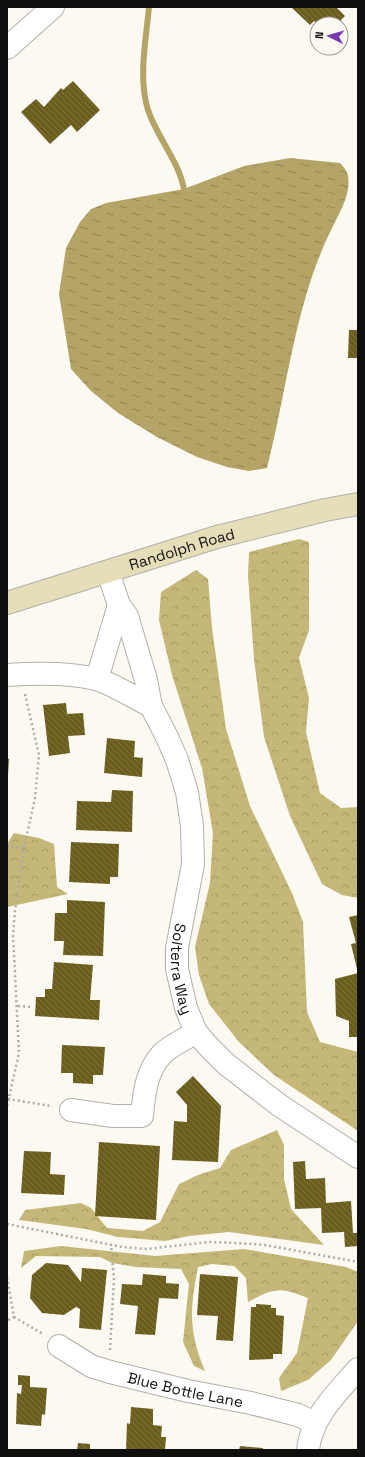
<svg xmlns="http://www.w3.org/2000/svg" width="365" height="1457" font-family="'Space Grotesk',sans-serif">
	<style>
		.forest { fill: url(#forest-crowns) }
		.water { fill: url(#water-ripples) }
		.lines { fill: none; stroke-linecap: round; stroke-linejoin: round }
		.stream { stroke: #b4a566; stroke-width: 6 }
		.building { fill: url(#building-back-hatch) }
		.street-casing { stroke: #b1b0a9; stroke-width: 24 }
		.secondary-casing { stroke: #b1b0a9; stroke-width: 24 }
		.path { stroke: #adaca6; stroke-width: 2.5; stroke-dasharray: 2 3; stroke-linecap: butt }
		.street { stroke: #fff; stroke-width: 22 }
		.secondary { stroke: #e5deb8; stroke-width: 22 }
		.labels { text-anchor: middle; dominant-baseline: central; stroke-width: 4; stroke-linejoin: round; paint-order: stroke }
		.street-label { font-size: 15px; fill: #0f0f0d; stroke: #fbf9f2 }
	</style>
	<defs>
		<pattern id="forest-crowns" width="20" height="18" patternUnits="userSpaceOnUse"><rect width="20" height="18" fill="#c5b777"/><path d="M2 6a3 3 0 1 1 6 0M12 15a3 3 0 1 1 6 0" fill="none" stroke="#a89c66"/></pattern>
		<pattern id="water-ripples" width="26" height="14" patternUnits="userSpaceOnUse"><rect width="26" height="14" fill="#b4a566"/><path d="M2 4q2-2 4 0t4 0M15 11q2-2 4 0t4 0" fill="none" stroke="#918552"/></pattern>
		<pattern id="building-back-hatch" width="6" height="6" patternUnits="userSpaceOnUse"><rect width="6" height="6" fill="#6b5d1c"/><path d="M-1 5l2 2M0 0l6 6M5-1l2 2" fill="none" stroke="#7e7442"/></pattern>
	</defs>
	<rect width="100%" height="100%" fill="#fbf9f2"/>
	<g class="forest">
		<path d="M299,539l10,3v88l-10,28 10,40 -3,34 14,61 21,15 17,-1v91l-16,-3 -20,-11 -32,-68 -26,-79 -10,-78 -6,-83 1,-24z"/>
		<path d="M196,570l12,9 4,49 14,101 24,77 42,87 11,29 4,90 13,30 38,10v79l-84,-56 -35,-33 -30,-38 -10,-29 -4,-28 15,-64 3,-50 -11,-65 -30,-93 -13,-55 2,-28z"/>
		<path d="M14,833l25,5 15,6 3,43 11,7 -61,13v-63z"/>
		<path d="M277,1130l7,15v34l7,30 33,36 -95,-13 -40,4 -24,5 -47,-4 -32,-8 -67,-9 6,-10 56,-7 10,5 16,20 36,3 17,-9 19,-38 19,-9 22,-7 11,-18z"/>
		<path d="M61,1246l94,10 89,-7 102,18 12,5v49l-27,39 -23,20 -27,11 -2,-13 18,-25 11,-55c-28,-11 -33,-11 -60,4l-2,-24 -12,-12 -22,-2 -14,3c-8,41 -10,64 7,104l-11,-5 -11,-24 6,-58 -8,-15 -45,-2 -24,-4 -12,-6 -64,-1 -15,12 3,-17z"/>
	</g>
	<path class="water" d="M290,158l50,5c3,3 8,9 8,13 3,17 -7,34 -14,48 -39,76 -46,162 -67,244l-18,3 -22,-4 -30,-10 -40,-20 -39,-24 -27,-22 -20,-22 -12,-75 7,-46 14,-26 11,-13 15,-6 78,-14 60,-23z"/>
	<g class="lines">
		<path class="stream" d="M149,7c-3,33 -11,71 -1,103 10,30 34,54 37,86"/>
	</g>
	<g class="building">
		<path d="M291,7h45l9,9 -8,8h-20l-3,-3 -4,4z"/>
		<path d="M73,81l27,29 -23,22 -6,-7 -21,19 -29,-32 15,-13 8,8 17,-19 2,2z"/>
		<path d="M349,330h9v28h-10z"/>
		<path d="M66,703l1,11 16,-1 2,22 -17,1 2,17 -21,3 -6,-51z"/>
		<path d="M107,738l28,3 -1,16 9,1 -1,19 -38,-4z"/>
		<path d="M7,758l2,1 -1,16h-1z"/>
		<path d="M112,790l21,1 -1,41 -56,-2 1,-29 34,1z"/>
		<path d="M71,842l48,2 -1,33h-8v7l-41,-2z"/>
		<path d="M67,900l38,2 -2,54 -40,-1 1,-14h-10l1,-28h12z"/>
		<path d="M358,915v54h-1l-6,-25 5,-1 -7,-26z"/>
		<path d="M54,962l39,3 -3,35h10l-1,20 -64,-4 1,-19h9v-8h7z"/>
		<path d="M358,973v64h-9v-16l-13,-5 -1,-37z"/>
		<path d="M62,1045l43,2 -2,28h-10v9l-20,-1v-10h-12z"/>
		<path d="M193,1076l28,30 -3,56 -46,-2 2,-39 13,1v-17l-11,-13z"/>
		<path d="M99,1142l61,4 -4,74 -61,-4z"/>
		<path d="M24,1151l27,1 -1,22 15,1 -1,20 -43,-2z"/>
		<path d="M305,1161l1,18 19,-1 1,25 25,-2 2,32h5v13l-13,1 -1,-15 -22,1 -1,-25 -26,1 -2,-47z"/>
		<path d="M46,1263l22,2 13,17 1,-14 25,2 -6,60 -22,-2 1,-19 -4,-2 -12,8 -22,-2 -12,-15 2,-23z"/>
		<path d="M143,1274l23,2v7l13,1 -1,15 -19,-1 -4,37 -20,-1 3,-28 -18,-2 2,-20 20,1z"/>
		<path d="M200,1274l38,3 -5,64 -17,-1 2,-24 -21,-1z"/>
		<path d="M256,1304l15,1v3h5v7l8,1 -2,38h-9v5l-24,1 2,-53h5z"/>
		<path d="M18,1375l12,1v11l17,1 -2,27 -3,-1 -1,12 -25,-2 1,-31 4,1 1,-9h-4z"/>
		<path d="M131,1407l22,2v16l9,1 -1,11h5l-1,13h-39l1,-27 3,1z"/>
		<path d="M78,1443l12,1v6h-13z"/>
		<path d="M240,1446l23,2v2h-24z"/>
	</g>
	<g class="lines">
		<g class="street-casing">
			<g id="street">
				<path d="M7,48l46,-41"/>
				<path id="s1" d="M108,572l11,33 8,11 19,64 5,26 16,31 10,23 10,32 5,34 1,38 -16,84v21l9,39 10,24 11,13 19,19 53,41 79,52"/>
				<path d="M7,675c29,-2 61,-3 89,4 15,4 39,19 55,27"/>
				<path d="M97,679l22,-74"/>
				<path d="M71,1110l42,6h29c2,-22 4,-45 20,-62 9,-9 24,-15 34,-22"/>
				<path id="s2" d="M59,1346l32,20 19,6 78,19 63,12 47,12 17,8"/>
				<path d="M308,1450c3,-33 29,-57 50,-81"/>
			</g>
		</g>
		<g class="secondary-casing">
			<g id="secondary">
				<path id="s3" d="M7,603l210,-66 108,-27 33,-6"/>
			</g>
		</g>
		<g class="path">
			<path d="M7,846l17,2 -9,63 -2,24 6,118 -12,53"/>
			<path d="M24,848l11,-50 4,-43 -14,-61"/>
			<path d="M18,1006l15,1"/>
			<path d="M8,1099l43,7"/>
			<path d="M7,1224l115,23 25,2 62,-7 28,1 28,2 93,17"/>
			<path d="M7,1277l7,40 -7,4"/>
			<path d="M14,1317l29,17"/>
			<path d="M110,1350l4,-71 -3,-35"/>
		</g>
		<use href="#street" class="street"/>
		<use href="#secondary" class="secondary"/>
	</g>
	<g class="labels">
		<g class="street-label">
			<text stroke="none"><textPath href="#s3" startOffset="183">Randolph Road</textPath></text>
			<text stroke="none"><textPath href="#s1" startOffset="414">Solterra Way</textPath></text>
			<text stroke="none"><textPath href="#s2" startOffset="135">Blue Bottle Lane</textPath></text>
		</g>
	</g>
	<rect width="365" height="1457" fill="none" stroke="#0f0f0d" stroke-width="16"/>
	<g transform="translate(329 36) rotate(275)"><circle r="19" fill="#fbf9f2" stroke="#9d9b96"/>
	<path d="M0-3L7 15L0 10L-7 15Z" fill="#7a39ad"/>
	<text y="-6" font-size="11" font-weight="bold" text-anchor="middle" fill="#0f0f0d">N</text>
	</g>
</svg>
